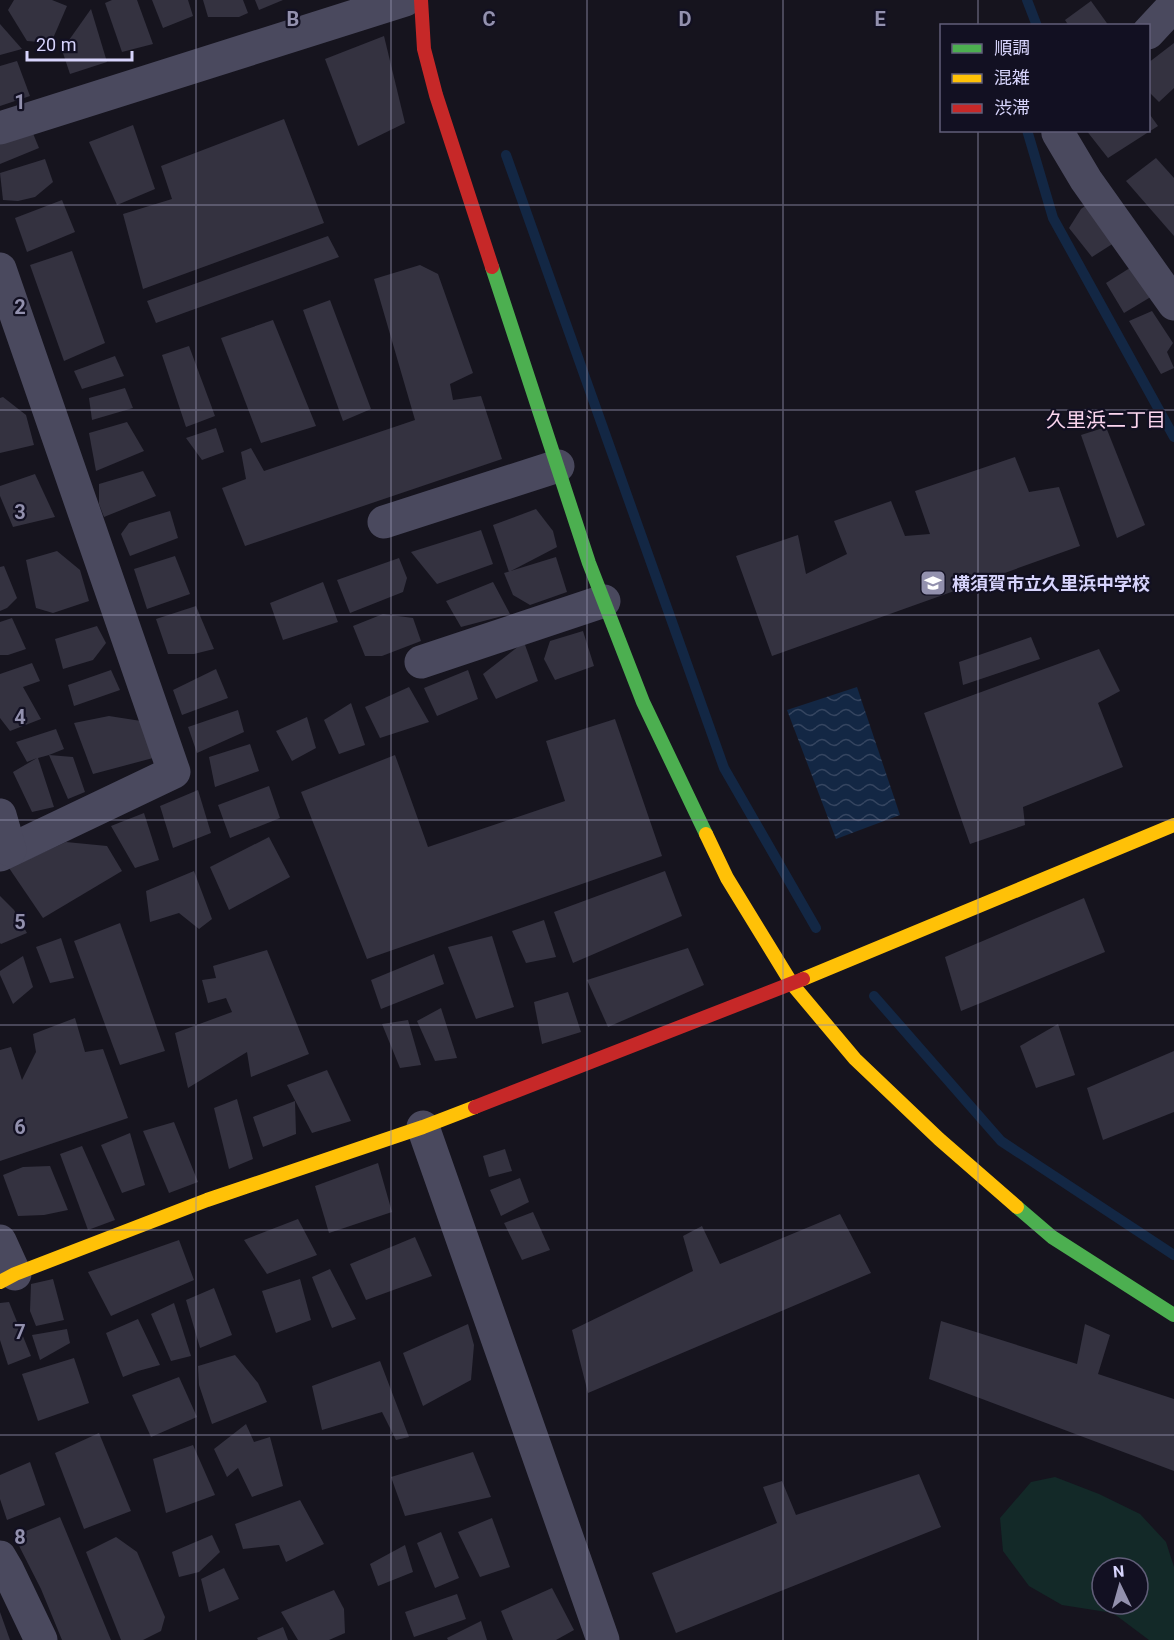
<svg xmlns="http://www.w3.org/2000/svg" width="1174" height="1640" font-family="Roboto,'Noto Sans JP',sans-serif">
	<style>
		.park { fill: #132928; fill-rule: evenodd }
		.water { fill: url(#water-waves) }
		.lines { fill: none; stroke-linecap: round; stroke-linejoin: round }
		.stream { stroke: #132744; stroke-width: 10 }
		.building { fill: #343240 }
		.street { stroke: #4a495e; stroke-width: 33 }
		.fast { stroke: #4caf50; stroke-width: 14 }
		.slow { stroke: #ffc107; stroke-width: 14 }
		.jam { stroke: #c62828; stroke-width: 14 }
		.grid { fill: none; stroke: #9391ae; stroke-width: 1.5; stroke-opacity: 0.55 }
		.labels { text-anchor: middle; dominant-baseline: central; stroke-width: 4.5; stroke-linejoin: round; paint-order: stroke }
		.poi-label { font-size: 18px; font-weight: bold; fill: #d7d4fc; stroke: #121022; text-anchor: start }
		.neighbourhood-label { font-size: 20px; fill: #fcd6ef; stroke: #121022 }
		.grid-label { font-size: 20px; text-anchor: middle; font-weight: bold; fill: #9391ae; stroke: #121022; stroke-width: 4.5; stroke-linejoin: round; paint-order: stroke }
	</style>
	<defs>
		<pattern id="water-waves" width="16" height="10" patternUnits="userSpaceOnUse" patternTransform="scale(1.5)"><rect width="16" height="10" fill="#132744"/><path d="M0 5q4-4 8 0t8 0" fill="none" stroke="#354560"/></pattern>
	</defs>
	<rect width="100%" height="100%" fill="#16141e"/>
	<path class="park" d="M1055,1477l44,17 41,20 26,28 8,25v73h-25l-36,-27 -51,-8 -33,-19 -26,-35 -3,-33 31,-36zM1102,1568h36v36h-36z"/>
	<path class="water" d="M857,687l43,128 -64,24 -49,-129z"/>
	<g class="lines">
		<g class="stream">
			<path d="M1027,0l10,26"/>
			<path d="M1027,130l26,88 121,219"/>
			<path d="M506,155l218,613 92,160"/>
			<path d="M874,996l127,145 173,114"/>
		</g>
	</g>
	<g class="building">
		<path d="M14,0h38l15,6 -16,37 -24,-2 -19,-31z"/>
		<path d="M112,0h25l16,44 -31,8 -17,-49z"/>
		<path d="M152,0h36l5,16 -30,12z"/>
		<path d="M203,0h40l5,13 -9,4h-31z"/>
		<path d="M255,0h28l-24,10z"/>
		<path d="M1091,1l18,25h-40l-4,-6z"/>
		<path d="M91,9l16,53 -37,12 -8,-24z"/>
		<path d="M0,24l22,25 -22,6z"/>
		<path d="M384,36l21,87 -47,23 -33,-87z"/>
		<path d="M1174,43v45l-15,14 -11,-11v-28z"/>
		<path d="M17,61l13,35 -30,10v-40z"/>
		<path d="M1148,112l10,14 -50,32 -22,-28h62z"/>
		<path d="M284,119l40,104 -181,66 -20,-75 49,-15 -11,-33z"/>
		<path d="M133,125l22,64 -38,16 -28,-63z"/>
		<path d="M32,131l7,17 -39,16v-20z"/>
		<path d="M1156,158l18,20v58l-48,-55z"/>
		<path d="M45,159l8,23 -18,15 -17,4 -15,-1 -3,-27z"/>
		<path d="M62,200l13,32 -48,20 -12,-34z"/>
		<path d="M1089,203l28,38 -25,16 -23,-29 12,-19z"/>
		<path d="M328,236l11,21 -183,66 -9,-22z"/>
		<path d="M72,251l33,92 -41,18 -34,-96z"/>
		<path d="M420,265l18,9 35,99 -23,11 3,16 28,-4 21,63 -257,87 -23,-58 24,-9 -5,-27 10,-4 13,23 151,-51 -41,-141z"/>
		<path d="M1133,266l21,29 -30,18 -18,-30z"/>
		<path d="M330,300l41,109 -28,12 -40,-111z"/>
		<path d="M1152,311l21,32 -6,9 7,16 -13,6 -32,-53z"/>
		<path d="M273,320l43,106 -55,17 -40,-105z"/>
		<path d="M189,346l26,70 -29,11 -24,-72z"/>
		<path d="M115,356l9,20 -42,13 -8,-18z"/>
		<path d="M125,388l8,20 -41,12 -3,-22z"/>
		<path d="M3,397l23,18 8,30 -34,8v-55z"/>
		<path d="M127,422l17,29 -48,20 -7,-38z"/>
		<path d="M1106,427l39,98 -28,13 -36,-103z"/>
		<path d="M216,428l8,24 -22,8 -16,-22z"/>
		<path d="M1015,457l14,35 30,-5 21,59 -308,110 -36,-100 62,-21 8,39 41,-20 -13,-33 57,-20 14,35 25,-2 -15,-43z"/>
		<path d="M143,471l13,25 -52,21 -5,-13v-20z"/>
		<path d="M35,474l20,43 -42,10 -13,-31v-10z"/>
		<path d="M536,509l17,22 4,16 -48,25 -16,-47z"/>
		<path d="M170,511l8,27 -48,18 -9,-22 8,-11z"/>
		<path d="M481,530l12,34 -56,20 -26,-32z"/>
		<path d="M57,551l23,19 9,31 -36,12 -17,-5 -10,-48z"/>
		<path d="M175,556l15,38 -43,15 -13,-40z"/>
		<path d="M556,557l11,35 -37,13 -17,-10 -9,-22z"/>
		<path d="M399,558l8,20 -4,14 -53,21 -13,-33z"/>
		<path d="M4,566l13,32 -10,10 -7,3v-44z"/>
		<path d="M323,582l15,40 -55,18 -13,-37z"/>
		<path d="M493,582l17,32 -49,13 -15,-26z"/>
		<path d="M196,606l18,43 -20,5h-26l-12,-35z"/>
		<path d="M383,614l30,4 8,23 -39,15h-17l-12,-30z"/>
		<path d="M12,618l14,31 -18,6h-8v-33z"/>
		<path d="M97,626l9,17 -13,17 -30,9 -8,-30z"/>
		<path d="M583,631l11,35 -39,14 -11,-21 6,-18z"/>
		<path d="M1031,637l9,22 -77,26 -4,-23z"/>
		<path d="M524,642l14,39 -42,18 -13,-25z"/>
		<path d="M1099,649l21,42 -22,12 25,64 -100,40 2,18 -55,19 -46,-131z"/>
		<path d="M32,663l8,18 -17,6 18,32 -31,12 -10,-13v-44z"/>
		<path d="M216,669l12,29 -46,17 -9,-25z"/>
		<path d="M111,670l9,20 -46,16 -6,-21z"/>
		<path d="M468,670l10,29 -41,17 -13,-28z"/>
		<path d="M409,687l20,35 -49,16 -15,-31z"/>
		<path d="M351,703l14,42 -26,9 -15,-34z"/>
		<path d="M238,710l6,22 -47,21 -9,-26z"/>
		<path d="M109,716l32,5 12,37 -60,16 -19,-51z"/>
		<path d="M307,717l9,31 -24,13 -16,-30z"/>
		<path d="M615,719l47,137 -295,103 -66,-167 94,-37 33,92 137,-46 -19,-60z"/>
		<path d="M56,729l8,20 -15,6 24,2 12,35 -17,7 -19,-44 -11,3 16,49 -22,5 -19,-40 24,-14 -10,4 -11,-20z"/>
		<path d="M250,744l9,27 -44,16 -6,-30z"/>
		<path d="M269,786l11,32 -50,20 -12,-33z"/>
		<path d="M198,790l13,43 -38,15 -13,-42z"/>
		<path d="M144,813l15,47 -24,8 -24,-42z"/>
		<path d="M269,837l21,40 -61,33 -19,-43z"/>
		<path d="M66,842l41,4 15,25 -79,47 -34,-50z"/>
		<path d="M194,871l18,48 -13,10 -20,-16 -29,9 -4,-31z"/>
		<path d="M665,871l17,45 -109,47 -19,-51z"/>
		<path d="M0,896l14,14 13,23 -26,11 -1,-1z"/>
		<path d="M1084,898l21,54 -144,59 -16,-54z"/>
		<path d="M544,920l12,37 -30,6 -14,-32z"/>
		<path d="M120,923l45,128 -45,14 -46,-124z"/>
		<path d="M492,936l22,71 -38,12 -28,-72z"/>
		<path d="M61,938l13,40 -24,5 -14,-36z"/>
		<path d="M688,948l16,37 -96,42 -21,-47z"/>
		<path d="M267,950l42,104 -58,23 -4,-25 -59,36 -13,-55 57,-21 -6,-14 -18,5 -6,-23 14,-2 -3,-12z"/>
		<path d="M434,954l10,30 -63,25 -10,-29z"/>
		<path d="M23,956l10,31 -20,17 -13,-29v-4z"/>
		<path d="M568,992l13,40 -39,12 -8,-42z"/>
		<path d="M441,1008l16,50 -22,3 -18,-40z"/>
		<path d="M75,1018l10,34 18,-3 25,69 -128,43v-111l11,-3 11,33 14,-28 -3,-18z"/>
		<path d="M408,1020l13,45 -21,3 -18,-44z"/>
		<path d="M1058,1024l17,51 -39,13 -16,-42z"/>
		<path d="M1174,1051v61l-71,28 -16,-52z"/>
		<path d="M327,1070l24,51 -39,12 -25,-48z"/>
		<path d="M237,1099l16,60 -24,10 -15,-61z"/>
		<path d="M295,1101l1,33 -33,13 -10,-30z"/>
		<path d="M174,1122l24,60 -29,11 -26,-62z"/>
		<path d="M130,1133l15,52 -23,8 -21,-48z"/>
		<path d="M82,1146l33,74 -27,10 -28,-76z"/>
		<path d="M505,1149l7,22 -23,6 -6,-21z"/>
		<path d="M378,1163l14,49 -63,21 -14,-47z"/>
		<path d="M50,1166l18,44 -24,5 -26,1 -15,-41 20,-8z"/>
		<path d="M520,1178l9,24 -28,14 -11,-26z"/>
		<path d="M533,1212l17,38 -28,10 -18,-37z"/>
		<path d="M840,1214l31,59 -283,120 -16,-63 121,-59 -10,-35 19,-10 18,38z"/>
		<path d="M298,1219l19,36 -50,19 -23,-34z"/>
		<path d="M415,1237l17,39 -66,24 -16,-36z"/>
		<path d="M179,1240l15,40 -83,36 -23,-44z"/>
		<path d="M330,1269l26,50 -24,9 -20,-51z"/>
		<path d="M53,1279l11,41 -28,6 -6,-15 1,-27z"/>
		<path d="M300,1279l11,41 -35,13 -14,-42z"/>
		<path d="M214,1288l18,47 -32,13 -14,-48z"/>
		<path d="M9,1302l22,54 -23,9 -8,-25v-37z"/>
		<path d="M174,1303l17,53 -20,5 -20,-47z"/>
		<path d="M138,1319l22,46 -22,6 -15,6 -17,-44z"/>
		<path d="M941,1321l136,43 8,-40 25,11 -12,39 76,25v72l-245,-92z"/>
		<path d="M468,1324l6,21 -3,35 -48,26 -20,-53z"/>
		<path d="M67,1329l3,14 -30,17 -8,-25z"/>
		<path d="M235,1355l23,28 9,19 -55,22 -13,-39 -1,-19z"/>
		<path d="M74,1358l15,45 -51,18 -16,-47z"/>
		<path d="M380,1361l29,76 -13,3 -14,-28 -60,18 -10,-44z"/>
		<path d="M179,1377l18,40 -46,20 -19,-42z"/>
		<path d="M246,1424l8,18 16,-5 13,49 -31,11 -14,-29 -11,9 -13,-28z"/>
		<path d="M99,1433l32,78 -47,18 -29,-76z"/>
		<path d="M193,1445l22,50 -49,18 -13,-54z"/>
		<path d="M473,1452l18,45 -86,19 -14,-39z"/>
		<path d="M30,1462l15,43 -38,15 -7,-21v-24z"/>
		<path d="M919,1474l22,53 -265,106 -24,-60 125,-50 -14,-36 19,-6 14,34z"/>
		<path d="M300,1500l24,44 -38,18 -7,-17 -36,4 -8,-25z"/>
		<path d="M60,1517l51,123h-49l-21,-51 -27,-53z"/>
		<path d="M492,1518l18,49 -30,10 -22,-45z"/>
		<path d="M441,1532l18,46 -24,10 -18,-45z"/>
		<path d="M212,1535l8,17 -21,20 -20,5 -7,-25z"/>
		<path d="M116,1537l21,15 28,65 -4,14 -18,9h-22l-35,-88z"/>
		<path d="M405,1545l8,27 -35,14 -8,-22z"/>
		<path d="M224,1568l15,31 -30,13 -8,-33z"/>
		<path d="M552,1588l22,42 -18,10h-43l-12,-29z"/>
		<path d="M334,1590l10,19 1,24 -16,7h-31l-17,-28z"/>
		<path d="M457,1594l9,25 -52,18 -9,-25z"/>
		<path d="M0,1612l10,28h-10z"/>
		<path d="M481,1621l6,19h-39l-1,-2z"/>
		<path d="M283,1627l5,13h-30l-1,-2z"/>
	</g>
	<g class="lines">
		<g class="street">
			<path d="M1148,33l26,-28"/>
			<path d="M0,128l405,-128"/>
			<path d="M1060,130l-2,3 28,47 88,124"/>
			<path d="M0,269l174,503 -174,83"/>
			<path d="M384,522l174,-56"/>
			<path d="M421,662l183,-61"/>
			<path d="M0,815l10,35"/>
			<path d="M423,1127l180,513"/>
			<path d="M0,1241l15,33"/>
			<path d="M0,1557l7,12 34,71"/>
		</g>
		<g class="fast">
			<path d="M492,267l97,296 54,139 63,132"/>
			<path d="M1017,1207l35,30 122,78"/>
		</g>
		<g class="slow">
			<path d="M706,834l21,44 65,106 63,75 84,80 78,68"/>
			<path d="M803,979l371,-154"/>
			<path d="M0,1282l15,-8 192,-74 216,-73 52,-20"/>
		</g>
		<g class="jam">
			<path d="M421,0l3,49 12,46 56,172"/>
			<path d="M475,1107l328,-128"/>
		</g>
	</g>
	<path class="grid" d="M196,0v1640M391,0v1640M587,0v1640M783,0v1640M978,0v26M978,130v1510M0,205h1174M0,410h1174M0,615h1174M0,820h1174M0,1025h1174M0,1230h1174M0,1435h1174"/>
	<defs>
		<g id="school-square" transform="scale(1.35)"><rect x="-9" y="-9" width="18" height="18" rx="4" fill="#9391ae" stroke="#121022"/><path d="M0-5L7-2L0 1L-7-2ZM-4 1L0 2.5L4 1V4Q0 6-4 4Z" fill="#fff"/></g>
	</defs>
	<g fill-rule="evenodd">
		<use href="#school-square" x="933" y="583"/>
	</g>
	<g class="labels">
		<g class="poi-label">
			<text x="952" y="583">横須賀市立久里浜中学校</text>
		</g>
		<g class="neighbourhood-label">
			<text x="1106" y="420">久里浜二丁目</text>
		</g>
	</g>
	<g class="grid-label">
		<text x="293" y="26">B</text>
		<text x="489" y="26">C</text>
		<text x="685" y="26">D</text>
		<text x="880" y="26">E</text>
		<text x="20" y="109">1</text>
		<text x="20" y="314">2</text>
		<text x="20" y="519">3</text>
		<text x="20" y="724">4</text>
		<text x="20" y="929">5</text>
		<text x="20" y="1134">6</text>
		<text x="20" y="1339">7</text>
		<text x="20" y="1544">8</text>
	</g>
	<rect x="940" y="24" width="210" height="108" fill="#121022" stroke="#615e79" stroke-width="1.5"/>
	<rect x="952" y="44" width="30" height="9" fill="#4caf50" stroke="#615e79" stroke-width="1.5"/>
	<text x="994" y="54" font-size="18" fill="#d7d4fc">順調</text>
	<rect x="952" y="74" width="30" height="9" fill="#ffc107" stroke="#615e79" stroke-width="1.5"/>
	<text x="994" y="84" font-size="18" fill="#d7d4fc">混雑</text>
	<rect x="952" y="104" width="30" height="9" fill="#c62828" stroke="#615e79" stroke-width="1.5"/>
	<text x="994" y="114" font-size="18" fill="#d7d4fc">渋滞</text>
	<g transform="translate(1120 1586) rotate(355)"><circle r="28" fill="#121022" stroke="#615e79" stroke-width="1.5"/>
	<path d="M0-4.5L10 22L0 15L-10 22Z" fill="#9391ae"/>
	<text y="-9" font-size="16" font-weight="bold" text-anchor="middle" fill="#d7d4fc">N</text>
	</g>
	<path d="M27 51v9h105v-9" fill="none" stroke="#d7d4fc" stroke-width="3"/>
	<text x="36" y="51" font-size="18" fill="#d7d4fc" stroke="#121022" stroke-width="4.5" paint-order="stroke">20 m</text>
</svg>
